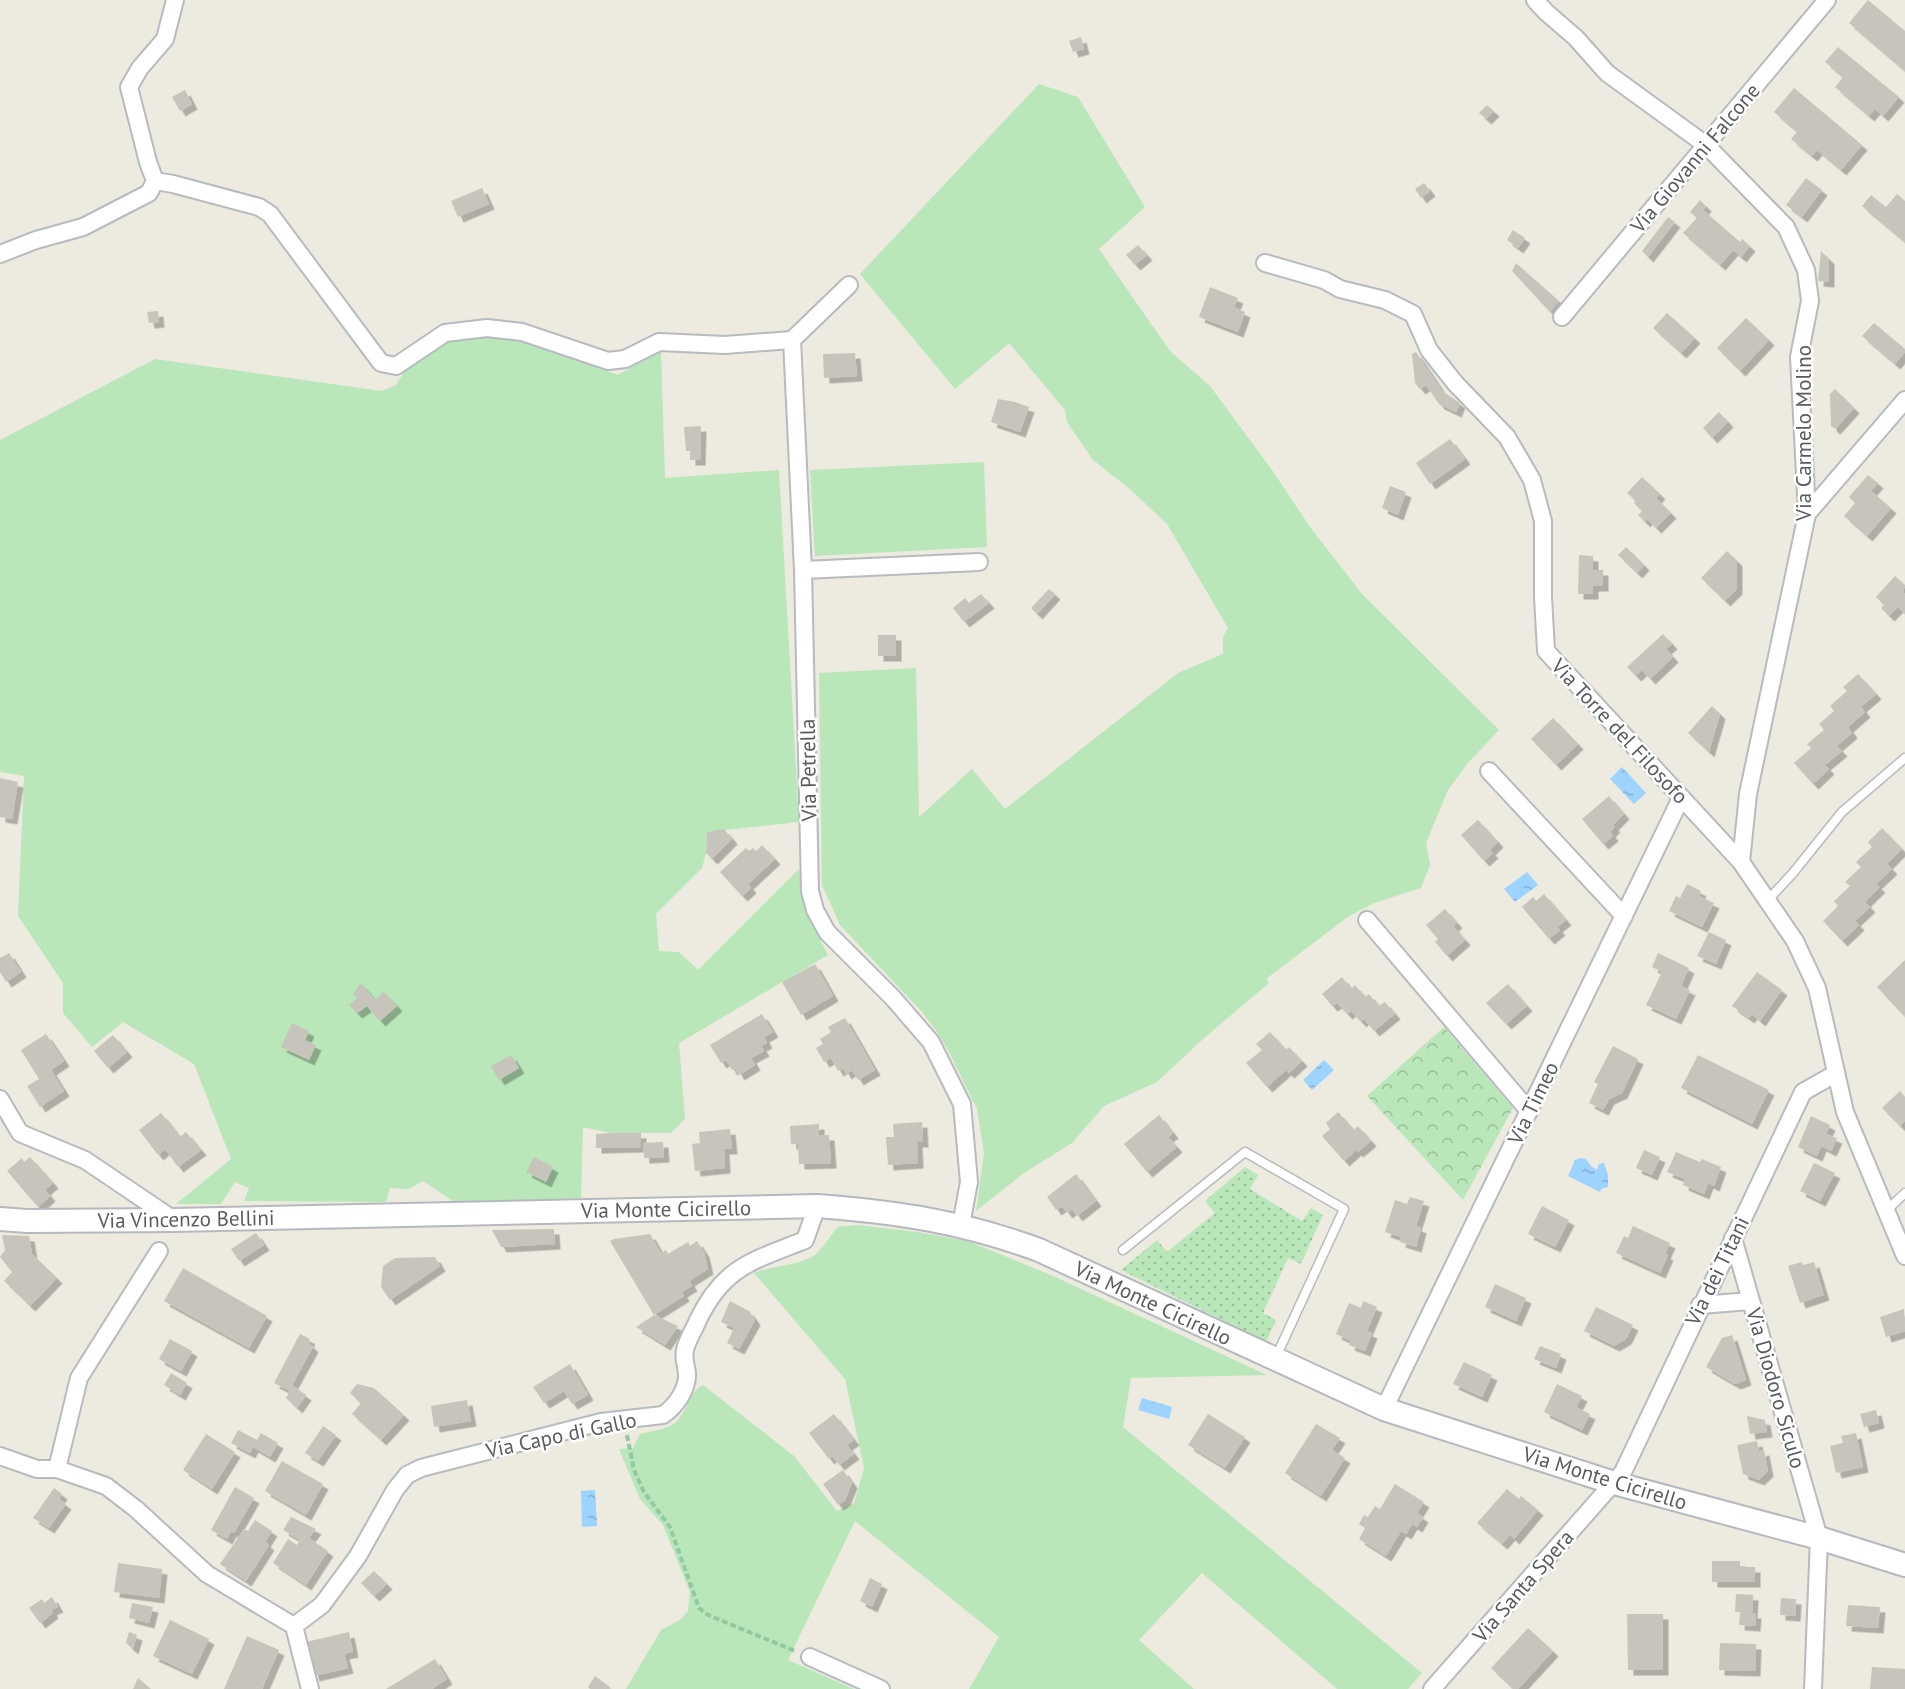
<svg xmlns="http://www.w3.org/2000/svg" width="1905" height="1689" font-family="'PT Sans',sans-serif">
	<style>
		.grass { fill: #b9e7b9 }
		.forest { fill: url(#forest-crowns) }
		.garden { fill: url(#garden-dots) }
		.water { fill: url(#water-ripples) }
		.building { fill: #c7c4bc; filter: url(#shadow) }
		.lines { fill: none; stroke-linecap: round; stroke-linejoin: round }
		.lane-casing { stroke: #b7babf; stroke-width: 11 }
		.street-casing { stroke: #b7babf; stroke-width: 20 }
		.secondary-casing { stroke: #b5b9bf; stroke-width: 26 }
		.path { stroke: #92c8a2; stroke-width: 4; stroke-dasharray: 6 3; stroke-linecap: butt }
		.lane { stroke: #fff; stroke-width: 8 }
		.street { stroke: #fff; stroke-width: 16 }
		.secondary { stroke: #fff; stroke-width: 22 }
		.labels { text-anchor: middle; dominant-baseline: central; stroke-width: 5; stroke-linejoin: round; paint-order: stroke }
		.street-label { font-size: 21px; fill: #585c61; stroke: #fff }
	</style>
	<defs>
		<pattern id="forest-crowns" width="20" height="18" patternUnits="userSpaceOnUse" patternTransform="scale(1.5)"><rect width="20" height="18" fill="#b9e7b9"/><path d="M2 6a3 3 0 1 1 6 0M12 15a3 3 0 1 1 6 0" fill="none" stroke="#99be9a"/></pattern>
		<pattern id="garden-dots" width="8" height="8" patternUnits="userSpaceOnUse" patternTransform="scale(1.5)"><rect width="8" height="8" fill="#b9e7b9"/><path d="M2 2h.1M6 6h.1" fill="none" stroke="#99be9a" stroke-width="1.8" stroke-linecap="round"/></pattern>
		<pattern id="water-ripples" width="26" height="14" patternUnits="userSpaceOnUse" patternTransform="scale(1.5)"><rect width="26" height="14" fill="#9cd3ff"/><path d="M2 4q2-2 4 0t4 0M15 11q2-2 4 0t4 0" fill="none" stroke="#82aed2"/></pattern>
		<filter id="shadow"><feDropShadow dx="5.5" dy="5.5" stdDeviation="0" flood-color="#0004"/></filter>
	</defs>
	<rect width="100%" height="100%" fill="#edeadf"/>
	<g class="grass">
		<path d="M1039,84l39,13 67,110 -46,42 71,102 40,35 62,84 38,57 52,67 137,136 -32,34 -19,26 -22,53 4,22 -9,23 -47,15 -25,13 -83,63 3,4 -66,56 -46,43 -53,24 -32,37 -48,30 -48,38 8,-58 -7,-44 -29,-59 -13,-21 -14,-18 -81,-86 -18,-40 -3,-212 97,-5 3,149 53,-48 33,40 173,-136 45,-19v-17l5,-9 -61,-104 -36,-34 -38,-30 -26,-38 -2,-12 -56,-67 -54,46 -95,-115z"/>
		<path d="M487,334l30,6 101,35 43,-25 4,128 114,-8 20,352 -92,10 -1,21 -4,15 -46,46 3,37 20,1 19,18 101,-101 5,39 24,47 -149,88 6,76 -14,14h-61l-27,-6 -2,71 -125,5 -33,-22 -14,8 -19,-1 -4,14 -142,-1 5,-13 -14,-6 -14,22h-45l55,-45 -37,-95 -71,-42 -31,25 -29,-34v-30l-45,-67 6,-140 -24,-4v-332l155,-81 227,32 14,-6 10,-16 38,-29z"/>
		<path d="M984,462l3,85 -172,9 -5,-86z"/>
		<path d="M858,1225l59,7 51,9 85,35 214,99 -136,3 -8,49 299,246 -14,16h-71l-135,-116 -63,67 55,49h-225l30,-52 -144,-116 -67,139 66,29h-228l35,-59 19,-10 8,-9 2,-19 -27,-67 -23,-26 -21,-50 14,-1 7,-14c12,-3 31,-5 39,-15 11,-14 7,-23 24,-34l91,71 43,55 17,-8 10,-35 -19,-89 -91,-106c18,-8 42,-6 59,-17 9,-6 17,-20 25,-29z"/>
	</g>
	<path class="forest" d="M1444,1027l69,81 -50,92 -96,-104z"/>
	<path class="garden" d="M1245,1167l13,8 -8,14 52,32 9,-13 12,7 -22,49 -13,-6 -25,55 13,7 -10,22 -145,-72 36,-30 10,12 48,-39 -10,-12z"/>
	<g class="water">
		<path d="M1622,767l24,26 -12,11 -24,-25z"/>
		<path d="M1527,872l11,13 -23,17 -11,-13z"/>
		<path d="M1324,1060l10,10 -22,20 -9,-10z"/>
		<path d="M1580,1158l6,1 5,7 6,4 2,-6 5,-1 4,12v12l-7,2 -1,3 -32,-16 7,-16z"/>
		<path d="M1142,1398l30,9 -3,12 -31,-9z"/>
		<path d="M595,1490l2,36 -15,1 -1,-36z"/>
	</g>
	<g class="building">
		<path d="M1868,0l37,31v40l-56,-48z"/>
		<path d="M1081,37l3,12 -11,3 -4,-11z"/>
		<path d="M1838,47l61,50 -16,19 -8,-7 -6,7 -34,-29 8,-10 -18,-15z"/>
		<path d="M1794,88l68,57 -21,25 -24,-20 -5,6 -21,-17 6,-7 -23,-20z"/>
		<path d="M185,90l7,14 -12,7 -8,-14z"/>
		<path d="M1487,105l7,6 -8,8 -7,-6z"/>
		<path d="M1806,178l16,12 -20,27 -16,-12z"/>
		<path d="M1424,183l6,8 -9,7 -6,-9z"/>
		<path d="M482,188l7,16 -31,13 -7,-16z"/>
		<path d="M1897,194l8,7v41l-43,-36 9,-11 15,12z"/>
		<path d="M1700,200l6,6 -3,4 37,32 2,-3 8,7 -9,11 -8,-7 -13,15 -37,-32 14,-15 -7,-6z"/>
		<path d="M1668,217l7,5 -27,35 -6,-6z"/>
		<path d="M1513,230l12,8 -7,10 -11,-8z"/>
		<path d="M1138,245l9,10 -12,10 -9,-10z"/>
		<path d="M1821,251l8,8v23l-11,-1z"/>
		<path d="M1516,263l43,38 -9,11 -38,-41z"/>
		<path d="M1210,287l28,11 -4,9 11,5 -7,20 -39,-15z"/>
		<path d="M158,311l1,11 -10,1 -2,-11z"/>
		<path d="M1667,313l28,25 -14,15 -28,-25z"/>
		<path d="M1746,318l23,22 -29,31 -23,-23z"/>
		<path d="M1874,323l31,26v3l-10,12 -33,-28z"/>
		<path d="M1416,352l26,39 18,12 -4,9 -17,-8 -13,-19 -6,4 -5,-6 -3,-29z"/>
		<path d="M855,353l2,23 -33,2 -1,-24z"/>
		<path d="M1835,389l19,19 -19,21 -4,-3 -1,-32z"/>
		<path d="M998,399l17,3 14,5 -9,25 -29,-10z"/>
		<path d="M1719,412l9,10 -16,16 -9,-10z"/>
		<path d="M701,426l-1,34h-10v-9h-4l-2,-24z"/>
		<path d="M1450,439l15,20 -35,25 -14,-21z"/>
		<path d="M1868,475l10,8 -7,8 20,17 -24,28 -23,-20 11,-13 -6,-6z"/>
		<path d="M1642,477l18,17 -4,4 15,15 -15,15 -9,-9 -2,3 -7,-7 4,-4 -8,-8 2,-2 -9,-8z"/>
		<path d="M1390,486l16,6 -8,23 -16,-7z"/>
		<path d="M1626,547l18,18 -7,8 -19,-18z"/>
		<path d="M1727,551l10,10v28l-12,12 -24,-23z"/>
		<path d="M1579,555l14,1v14h10v16h-10v8h-15z"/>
		<path d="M1895,576l10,9 -2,7 2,2v20l-7,-7 -9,9 -8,-8 3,-3 -8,-8z"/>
		<path d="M1049,589l6,5 -18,20 -6,-6z"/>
		<path d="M981,594l8,9 -25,19 -11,-14 12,-10 4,5z"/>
		<path d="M1663,634l9,10 -6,5 7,8 -23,22 -8,-9 -6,6 -9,-9z"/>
		<rect x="878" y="635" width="18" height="21"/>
		<path d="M1858,674l18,20 -15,13 4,5 -17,15 4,6 -15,13 5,5 -17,14 4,4 -16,15 -19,-21 17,-15 -4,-4 17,-14 -5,-6 15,-13 -4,-5 17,-15 -4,-4z"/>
		<path d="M1712,706l8,8 -11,38 -21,-19z"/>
		<path d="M1553,718l25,26 -22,21 -25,-26z"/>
		<path d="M0,778l18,4 -6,37 -12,-2z"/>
		<path d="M1609,796l15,18 -11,11 2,2 -5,5 3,4 -10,8 -21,-25z"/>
		<path d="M1478,820l20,22 -8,8 3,3 -9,8 -23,-26z"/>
		<path d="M1882,828l20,21 -15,15 5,5 -16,15 4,3 -15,15 5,5 -15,14 4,4 -17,16 -19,-20 15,-15 -4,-5 16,-15 -5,-4 16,-15 -5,-5 16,-15 -4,-5z"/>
		<path d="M724,829l8,10 -20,20 -6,-6 1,-21z"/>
		<path d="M762,845l13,14 -27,25 3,4 -9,8 -22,-24 26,-24 3,3 4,-3 3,3z"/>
		<path d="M1687,884l14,7 -2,5 15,7 -12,24 -33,-16 7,-15 4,2z"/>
		<path d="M1544,894l22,26 -9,7 3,3 -11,9 -27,-32 11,-10 3,4z"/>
		<path d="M1445,909l12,14 -4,3 12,14 -18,16 -12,-14 3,-3 -12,-14z"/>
		<path d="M1709,932l17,8 -10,24 -19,-8z"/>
		<path d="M9,953l12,19 -15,10 -6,-10v-14z"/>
		<path d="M1658,953l31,15 -8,18 9,4 -14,29 -30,-14 16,-33 -10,-5z"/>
		<path d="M1905,960v54l-1,2 -27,-29z"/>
		<path d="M815,964l18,32 -32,19 -19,-33z"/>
		<path d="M1757,972l25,18 -22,31 -8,-7 -3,4 -17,-12z"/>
		<path d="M1342,977l9,12 4,-4 10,12 4,-3 10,12 6,-4 10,12 -21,17 -10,-12 -3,3 -10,-11 -4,3 -10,-11 -5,3 -10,-12z"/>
		<path d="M361,983l14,17 9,-8 13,14 -17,15 -13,-15 -10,7 -8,-8 8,-7 -4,-4z"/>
		<path d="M1508,984l19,22 -21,18 -20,-21z"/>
		<path d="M762,1014l11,18 -9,5 3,6 -6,3 3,5 -13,7 4,7 -16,10 -4,-7 -3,2 -6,-10 -5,3 -11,-18z"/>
		<path d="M845,1018l30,52 -17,10 -6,-10 -6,4 -3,-6 -5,3 -7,-13 -7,4 -8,-14 7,-4 -3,-5 11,-7 -3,-5z"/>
		<path d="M292,1023l17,8 -4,9 11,5 -7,15 -28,-13z"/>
		<path d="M1270,1032l16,18 3,-3 13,14 -13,12 -3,-3 -19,17 -21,-24 16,-13 -6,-6z"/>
		<path d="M46,1034l18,27 -13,9 13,21 -24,16 -13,-21 12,-7 -18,-29z"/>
		<path d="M113,1035l14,17 -19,16 -14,-17z"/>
		<path d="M1613,1046l25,13 -16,34 -13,6 -6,11 -14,-7 9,-19 -4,-2z"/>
		<path d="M511,1055l8,13 -20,12 -8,-14z"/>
		<path d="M1698,1055l71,35 -17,34 -71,-36z"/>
		<path d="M1900,1091l5,6v24l-5,5 -18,-18z"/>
		<path d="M1338,1112l16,18 4,-4 13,15 -13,11 -2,-2 -12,11 -22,-25 8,-7 -4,-6z"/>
		<path d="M161,1113l19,24 6,-5 15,18 -23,17 -13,-18 -7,6 -19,-25z"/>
		<path d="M1159,1115l14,18 -5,4 9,10 -30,25 -23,-28z"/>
		<path d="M1811,1116l19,9 -4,9 11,4 -6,13 -10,-5 -4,10 -19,-9z"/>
		<path d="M922,1122l1,20h-6l1,21 -30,2 -2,-28h8l-1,-13z"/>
		<path d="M819,1124v11h10l2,28 -32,1 -1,-20h-7l-1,-18z"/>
		<path d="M730,1129l2,20h-8l1,19 -30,3 -3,-27 8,-1 -1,-11z"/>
		<path d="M610,1133h31v14l-45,1v-14z"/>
		<path d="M663,1142l1,15 -20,1 -1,-15z"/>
		<path d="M1644,1150l16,7 -8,18 -16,-7z"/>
		<path d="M1676,1152l24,10 2,-3 19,8 -7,19 -6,-3 -4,11 -21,-9 2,-6 -18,-7z"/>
		<path d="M30,1157l23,26 -8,7 5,6 -12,11 -31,-36 15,-13 2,4z"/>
		<path d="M534,1157l19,10 -7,15 -20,-10z"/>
		<path d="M1814,1163l21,10 -15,28 -20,-10z"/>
		<path d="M1076,1174l20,27 -19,15 -5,-7 -5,4 -5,-7 -6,4 -9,-13z"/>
		<path d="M1410,1197l14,4 -8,25 5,2 -5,19 -16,-5 1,-5 -16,-5 10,-32 12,4z"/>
		<path d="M1542,1206l27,14 -14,27 -27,-13z"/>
		<path d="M1633,1226l37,17 -5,11 3,1 -8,18 -44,-20 8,-17 4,2z"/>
		<path d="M554,1229l1,15 -54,3 -9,-17z"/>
		<path d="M256,1233l8,12 -25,16 -8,-12z"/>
		<path d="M650,1234l11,19 5,-3 2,4 20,-12 2,4 7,-5 7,11 4,17 -19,12 3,5 -10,6 2,4 -30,19 -44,-74 4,-2z"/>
		<path d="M2,1235l27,1 3,18 25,24 -27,28 -26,-25 8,-9 -12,-15 5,-7z"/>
		<path d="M435,1257l5,9 -50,34 -9,-13 2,-21 12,-8z"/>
		<path d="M1801,1262l2,3 11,-3 10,33 -24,8 -12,-37z"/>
		<path d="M183,1268l84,48 -18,32 -85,-47z"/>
		<path d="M1495,1284l31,14 -10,23 -31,-14z"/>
		<path d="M730,1301l19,10 6,9 -16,29 -12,-6 7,-15 -13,-6z"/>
		<path d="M1363,1301l14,6 -10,24 5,2 -7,18 -16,-6 2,-4 -15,-7 13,-31 12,5z"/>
		<path d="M1596,1307l37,18 -7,14 -12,7 -30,-15z"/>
		<path d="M1904,1309l1,22 -19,6 -6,-20z"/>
		<path d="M654,1315l24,11 -13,19 -29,-18z"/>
		<path d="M300,1334l10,5 -2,3 5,5 -21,38 14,10 -9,13 -11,-10 4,-7 -16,-8z"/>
		<path d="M1732,1335l14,45 -11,4 -29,-17 16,-29z"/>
		<path d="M170,1339l22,12 -11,20 -22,-12z"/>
		<path d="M1540,1346l21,8 -5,14 -22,-9z"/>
		<path d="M1464,1362l28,13 -10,22 -29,-13z"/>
		<path d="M570,1364l18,31 -16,9 -8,-13 -20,12 -11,-16z"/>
		<path d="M171,1373l16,10 -7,12 -16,-10z"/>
		<path d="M357,1384l17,4 30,27 -23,25 -29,-26 9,-11 -11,-10z"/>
		<path d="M1557,1384l25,12 -6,11 14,7 -8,16 -38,-18z"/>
		<path d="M467,1400l4,21 -37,6 -3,-21z"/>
		<path d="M1876,1410l3,13 -15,4 -4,-13z"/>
		<path d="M834,1414l20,26 -7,5 7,9 -15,11 -7,-9 -3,3 -20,-26z"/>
		<path d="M1208,1414l37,23 -20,31 -37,-23z"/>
		<path d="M1747,1416l18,4 2,12 -17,2z"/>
		<path d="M1316,1424l24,14 -8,12 13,8 -24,38 -36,-23z"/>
		<path d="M323,1426l13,9 -18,26 -13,-8z"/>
		<path d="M238,1430l19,10 4,-7 17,10 -8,14 -17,-10 -3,6 -19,-10z"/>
		<path d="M1856,1433l7,34 -27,6 -6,-27 13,-3 -2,-7z"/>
		<path d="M206,1434l29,18 -23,37 -29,-19z"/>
		<path d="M1757,1441l2,10 5,-1 4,21 -9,9 -16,-6 -6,-29z"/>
		<path d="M282,1461l41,23 -17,31 -41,-24z"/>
		<path d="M843,1470l9,13 -7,17 -7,5 -15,-21z"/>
		<path d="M1395,1484l29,18 -7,11 6,4 -6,10 -5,-3 -6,10 -5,-3 -15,25 -27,-17 6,-11 -6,-4 5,-9 4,2 7,-11 5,3z"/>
		<path d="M235,1487l19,11 -20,35 -3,-2 -4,8 -16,-9z"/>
		<path d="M54,1488l8,6 -3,5 7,5 -17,24 -16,-10z"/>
		<path d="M1507,1489l12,10 2,-3 17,14 -24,29 -4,-4 -8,9 -25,-21z"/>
		<path d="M291,1517l25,12 -7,9 19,13 -22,34 -33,-22 15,-24 9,6 3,-5 -17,-10z"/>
		<path d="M255,1520l17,11 -7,11 4,3 -23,36 -26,-17 24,-35 4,2z"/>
		<path d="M1712,1561h28v6h15v15h-43z"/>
		<path d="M118,1563l44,6 -3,29 -45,-6z"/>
		<path d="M374,1571l13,13 -13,12 -13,-13z"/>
		<path d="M870,1578l12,6 -10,23 -12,-6z"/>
		<path d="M1736,1594l17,1 -1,18h4l-1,13 -16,-1 1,-13h-5z"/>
		<path d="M52,1597l6,10 -7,3 2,3 -13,10 -11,-15 13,-9 2,4z"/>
		<path d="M1781,1598l15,1 -1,17 -15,-1z"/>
		<path d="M132,1603l21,4 -4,16 -20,-5z"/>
		<path d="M1848,1605l32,2 -2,21 -32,-2z"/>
		<path d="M1627,1614h36v56h-35z"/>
		<path d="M170,1620l39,19 -17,35 -39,-18z"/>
		<path d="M1528,1628l25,23 -35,38h-5l-22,-21z"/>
		<path d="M129,1632l8,3 -4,14 -7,-6z"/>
		<path d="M349,1632l4,20 -9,2 4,14 -34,8 -8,-34z"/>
		<path d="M247,1636l32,14 -17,39h-38z"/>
		<path d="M1720,1643l36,1 -1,27 -36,-1z"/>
		<path d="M435,1659l12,20 -15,10h-46z"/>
		<path d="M1872,1667l33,2v20h-35z"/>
		<path d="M595,1676l15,11 -1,2h-19l-2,-2z"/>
		<path d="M138,1678l13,11h-18z"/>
	</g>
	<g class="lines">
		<g class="lane-casing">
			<g id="lane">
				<path d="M1767,901l26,-28 49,-61 63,-54"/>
				<path d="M1886,1211l19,-18"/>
				<path d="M1123,1250l122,-98 99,57 -68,148"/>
			</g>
		</g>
		<g class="street-casing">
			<g id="street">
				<path d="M1535,0l11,12 30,26 31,35 99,72 80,82 20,43 4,31 -11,56 8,157 -59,280 -7,68"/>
				<path d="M155,181l18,3 86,23 11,7 111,149 15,3 49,-33 42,-5 35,4 86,29 17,-2 34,-17 66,3 67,-5"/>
				<path d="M0,254l36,-14 47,-13 66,-34 6,-12 -7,-19 -19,-75 11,-19 25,-29 10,-39"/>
				<path d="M1265,263l59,17 16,9 45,11 28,14 16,36 26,33 52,54 25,43 11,41v76l3,54 195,211 54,79 22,47 28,124 60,144"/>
				<path d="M849,285l-57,55 11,230 7,321 5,19 12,22 66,66 38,44 31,62 7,78 -8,43"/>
				<path d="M1562,317l265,-317"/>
				<path d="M1807,514l98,-114"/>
				<path d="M803,570l176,-8"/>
				<path d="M1489,771l135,145"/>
				<path d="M1367,920l162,191"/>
				<path d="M0,1099l20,34 65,27 89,60"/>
				<path d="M1733,1238l86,300 -6,151"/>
				<path d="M159,1251l-80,127 -22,91 49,17 30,23 71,65 87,52 16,63"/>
				<path d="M1700,1305l51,-4"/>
				<path d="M1384,1409l297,-611"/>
				<path d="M0,1456l37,13h20"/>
				<path d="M294,1626l28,-21 36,-49 37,-66 12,-15 14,-7 180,-46 62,-7c13,-9 25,-26 24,-42 -1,-8 -4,-16 -2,-23 2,-10 9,-20 13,-30 26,-54 55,-59 107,-80l12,-34"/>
				<path d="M810,1657l71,32"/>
				<path d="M1432,1689l191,-217 180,-380 32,-18"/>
			</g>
		</g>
		<g class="secondary-casing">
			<path id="secondary" d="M0,1219l27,2 147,-1 643,-14c81,6 146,16 222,44l345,159 230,74 205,55 86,27"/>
		</g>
		<path class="path" d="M627,1435l7,35 10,22 26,35 29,81 9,7 87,36"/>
		<use href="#lane" class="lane"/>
		<use href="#street" class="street"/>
		<use href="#secondary" class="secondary"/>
	</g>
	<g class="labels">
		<g class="street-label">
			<text transform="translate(1695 158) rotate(-50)">Via Giovanni Falcone</text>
			<text transform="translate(1803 433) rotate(-90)">Via Carmelo Molino</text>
			<text transform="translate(1620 731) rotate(47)">Via Torre del Filosofo</text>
			<text transform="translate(808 770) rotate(-91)">Via Petrella</text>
			<text transform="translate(1533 1103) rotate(-64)">Via Timeo</text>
			<text transform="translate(666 1209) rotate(-1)">Via Monte Cicirello</text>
			<text transform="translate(186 1219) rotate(-1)">Via Vincenzo Bellini</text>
			<text transform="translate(1717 1271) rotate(-64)">Via dei Titani</text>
			<text transform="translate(1153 1303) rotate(25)">Via Monte Cicirello</text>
			<text transform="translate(1776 1388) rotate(74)">Via Diodoro Siculo</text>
			<text transform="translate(561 1435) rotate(-12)">Via Capo di Gallo</text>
			<text transform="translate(1605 1478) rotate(17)">Via Monte Cicirello</text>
			<text transform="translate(1523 1586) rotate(-49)">Via Santa Spera</text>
		</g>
	</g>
</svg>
